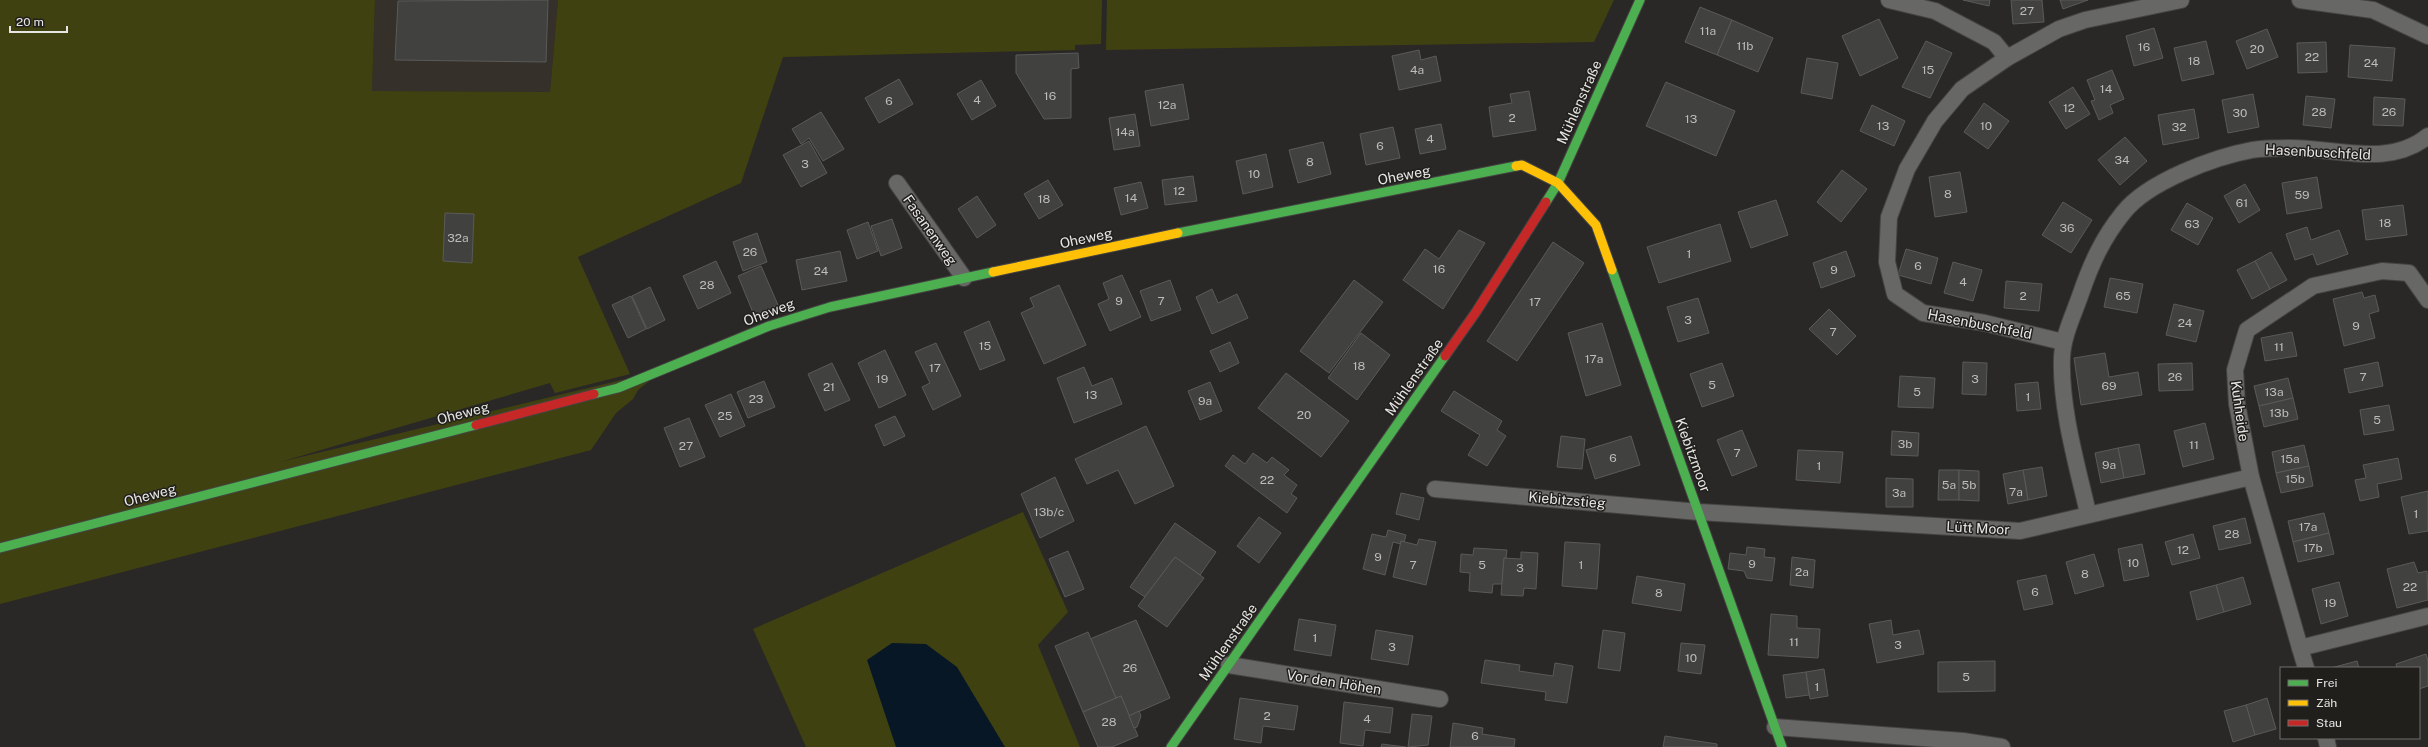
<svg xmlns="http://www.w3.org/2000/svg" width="2428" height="747" font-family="'Public Sans',sans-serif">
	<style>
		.built { fill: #35302a }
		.green { fill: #404111 }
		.water { fill: #071725 }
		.building { fill: #414140; stroke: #5a5a58 }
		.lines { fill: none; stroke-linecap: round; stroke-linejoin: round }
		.street-casing { stroke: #454442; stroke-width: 18 }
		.fast-casing { stroke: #454442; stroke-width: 11 }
		.slow-casing { stroke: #454442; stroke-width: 11 }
		.jam-casing { stroke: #454442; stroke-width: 11 }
		.street { stroke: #676766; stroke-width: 16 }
		.fast { stroke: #4caf50; stroke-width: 9 }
		.slow { stroke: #ffc107; stroke-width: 9 }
		.jam { stroke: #c62828; stroke-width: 9 }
		.labels { text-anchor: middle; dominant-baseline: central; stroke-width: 3; stroke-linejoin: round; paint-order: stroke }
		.number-label { font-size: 12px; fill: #bebdbb }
		.street-label { font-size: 14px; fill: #e7e6e4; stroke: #211f1c }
	</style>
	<rect width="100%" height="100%" fill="#292827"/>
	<path class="built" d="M375,0h183l-8,92 -178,-1z"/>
	<g class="green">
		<path d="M0,0h375l-3,91 178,1 8,-92h544l-1,44 -26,1v5l-292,7 -42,126 -163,74 52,117 -75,19 -5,-10 -270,79 383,-92 -25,20 -5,9 -17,14 -25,37 -591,154z"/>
		<path d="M1107,0h507l-20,42 -488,8z"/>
		<path d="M1023,512l45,100 -30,33 42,102h-274l-53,-118z"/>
	</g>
	<path class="water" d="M892,643l34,1 31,23 48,80h-109l-29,-87z"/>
	<g class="building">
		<path d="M548,0l-2,62 -151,-2 3,-59z"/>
		<path d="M1963,0h27l-1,6z"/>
		<path d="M2011,0h31l2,22 -31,2z"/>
		<path d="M2060,0h28l-25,9z"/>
		<path d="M1700,7l32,13 -15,35 -32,-13z"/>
		<path d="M1879,19l19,39 -38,18 -18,-40z"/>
		<path d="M1732,20l41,18 -15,34 -41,-17z"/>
		<path d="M2154,28l9,30 -29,8 -8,-30z"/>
		<path d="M2267,29l11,28 -31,12 -11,-28z"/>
		<path d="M1926,41l26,12 -22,45 -28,-11z"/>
		<path d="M2206,41l8,33 -32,7 -8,-33z"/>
		<path d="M2326,42l1,30 -29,1 -1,-30z"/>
		<path d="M2350,45l45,3 -3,33 -44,-4z"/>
		<path d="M1419,50l2,10 15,-4 5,25 -42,9 -7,-34z"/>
		<path d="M1078,53l1,15 -8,1v49l-27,1 -28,-46v-18z"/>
		<path d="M1807,58l31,5 -6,36 -31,-6z"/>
		<path d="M2112,70l12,29 -14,6 3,8 -14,7 -8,-19 4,-1 -8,-20z"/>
		<path d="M899,79l14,25 -34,19 -14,-25z"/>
		<path d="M981,80l15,26 -24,14 -15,-26z"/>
		<path d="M1666,82l69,29 -19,45 -70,-30z"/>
		<path d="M1183,84l6,35 -38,7 -6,-35z"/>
		<path d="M2073,87l17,27 -24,15 -17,-27z"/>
		<path d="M1529,91l7,39 -43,7 -4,-30 23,-4 -2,-9z"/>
		<path d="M2253,94l6,33 -31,6 -6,-33z"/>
		<path d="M2306,96l29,3 -4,29 -28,-3z"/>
		<path d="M2374,97l31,2 -2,27 -30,-1z"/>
		<path d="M1984,103l25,18 -21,28 -24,-17z"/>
		<path d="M1872,105l33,16 -11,25 -34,-15z"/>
		<path d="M2194,109l5,29 -36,7 -5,-30z"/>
		<path d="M821,112l23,37 -21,12 -14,-23 -8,6 -9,-15z"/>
		<path d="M1135,114l5,32 -26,4 -5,-32z"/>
		<path d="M1441,124l5,25 -26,5 -5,-25z"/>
		<path d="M1393,127l7,31 -34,7 -6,-31z"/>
		<path d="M2125,137l22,24 -27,24 -22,-25z"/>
		<path d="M809,141l18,32 -26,14 -18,-32z"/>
		<path d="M1323,142l8,32 -33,9 -9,-33z"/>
		<path d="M1266,154l7,33 -30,7 -7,-33z"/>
		<path d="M1842,170l25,19 -26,33 -24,-20z"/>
		<path d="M1960,172l7,40 -32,5 -6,-40z"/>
		<path d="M1193,176l4,25 -32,4 -3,-25z"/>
		<path d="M2317,177l5,31 -35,6 -5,-31z"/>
		<path d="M1048,180l15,25 -24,14 -15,-25z"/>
		<path d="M1141,182l7,26 -27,7 -7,-27z"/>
		<path d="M2245,184l15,26 -21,13 -15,-27z"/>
		<path d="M977,196l19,29 -19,13 -19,-29z"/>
		<path d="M1776,200l12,35 -37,13 -13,-36z"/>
		<path d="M2063,202l29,18 -21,33 -29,-18z"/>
		<path d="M2187,203l26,15 -15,27 -27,-15z"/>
		<path d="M2403,205l4,30 -41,5 -4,-30z"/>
		<path d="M445,213l29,1 -2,49 -29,-2z"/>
		<path d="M892,219l10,29 -21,8 -10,-30z"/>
		<path d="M868,222l10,29 -21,8 -10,-29z"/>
		<path d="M1720,224l11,37 -72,22 -12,-36z"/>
		<path d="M2307,227l4,13 28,-10 9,24 -31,11 -4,-11 -18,6 -9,-26z"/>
		<path d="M1459,230l26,13 -42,66 -40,-29 22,-31 14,10z"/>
		<path d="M757,233l10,29 -24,9 -10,-29z"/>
		<path d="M1553,242l31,21 -67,98 -30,-20z"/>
		<path d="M1906,249l32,9 -7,26 -33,-9z"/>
		<path d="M840,251l7,30 -45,9 -6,-30z"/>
		<path d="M1846,251l9,25 -34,12 -8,-25z"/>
		<path d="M2271,252l16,28 -17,9 -15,-28z"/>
		<path d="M716,261l15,32 -33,16 -15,-33z"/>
		<path d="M2255,261l15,28 -18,10 -15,-29z"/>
		<path d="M1953,262l29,8 -9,31 -29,-8z"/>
		<path d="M761,266l17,39 -24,10 -16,-39z"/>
		<path d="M1122,275l19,42 -31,14 -12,-27 11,-5 -6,-16z"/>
		<path d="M2110,278l33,6 -6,29 -33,-6z"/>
		<path d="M1170,280l11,30 -30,11 -11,-30z"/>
		<path d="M1354,280l29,22 -54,71 -29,-22z"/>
		<path d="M2006,281l36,3 -3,27 -35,-3z"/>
		<path d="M1059,285l27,60 -42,19 -23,-51 13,-6 -4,-9z"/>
		<path d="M650,287l15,33 -18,9 -15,-33z"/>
		<path d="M1212,289l6,14 19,-9 11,24 -36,16 -16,-37z"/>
		<path d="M2362,292l2,6 11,-3 4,16 -10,3 6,24 -31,8 -11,-47z"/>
		<path d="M631,296l15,33 -18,9 -16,-33z"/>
		<path d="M1698,298l11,35 -31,9 -11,-35z"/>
		<path d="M2174,304l30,7 -8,31 -30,-7z"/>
		<path d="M1829,309l27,27 -19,19 -28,-26z"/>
		<path d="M989,321l16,39 -25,10 -16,-38z"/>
		<path d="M1602,323l19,62 -35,11 -18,-63z"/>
		<path d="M2292,332l5,24 -32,5 -4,-23z"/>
		<path d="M1361,333l29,22 -33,45 -29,-22z"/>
		<path d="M1230,342l9,21 -19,9 -10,-21z"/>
		<path d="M936,343l25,53 -28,14 -11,-23 8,-4 -15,-31z"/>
		<path d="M885,350l21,45 -27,13 -21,-45z"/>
		<path d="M2105,353l4,24 29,-5 4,23 -61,10 -7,-47z"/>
		<path d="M1963,362l24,1 -1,32 -24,-1z"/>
		<path d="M2378,362l5,24 -34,7 -5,-24z"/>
		<path d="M832,363l18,37 -25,11 -17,-37z"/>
		<path d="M1722,363l12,33 -32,11 -12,-33z"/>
		<path d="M2192,363l1,27 -34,1 -1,-27z"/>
		<path d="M1084,367l8,19 20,-8 10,26 -48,19 -17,-45z"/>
		<path d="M1286,373l63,48 -28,36 -63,-49z"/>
		<path d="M1900,376l35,2 -2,30 -35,-1z"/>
		<path d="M2288,378l5,20 -34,8 -5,-20z"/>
		<path d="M764,381l11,26 -27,11 -11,-26z"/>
		<path d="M1210,382l12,29 -22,9 -12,-29z"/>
		<path d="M2038,382l3,27 -24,2 -2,-27z"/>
		<path d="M1454,391l48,30 -5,9 9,6 -19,30 -19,-11 12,-20 -39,-24z"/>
		<path d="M731,394l14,32 -25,11 -15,-32z"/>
		<path d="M2293,398l5,21 -34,8 -5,-21z"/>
		<path d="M2389,405l5,25 -30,5 -4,-25z"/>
		<path d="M895,416l10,20 -21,10 -9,-21z"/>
		<path d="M689,418l16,39 -25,10 -16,-39z"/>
		<path d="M2205,423l9,36 -31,8 -9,-36z"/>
		<path d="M1146,426l28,60 -39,18 -17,-34 -31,14 -12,-25z"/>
		<path d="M1742,430l15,36 -25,10 -15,-36z"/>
		<path d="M1892,431l27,2 -1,23 -27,-1z"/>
		<path d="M1561,436l24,3 -3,30 -25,-2z"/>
		<path d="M1631,436l9,29 -45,14 -9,-29z"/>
		<path d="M2139,444l6,30 -21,4 -6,-30z"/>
		<path d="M2304,445l5,21 -33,7 -4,-21z"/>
		<path d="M2118,448l6,30 -23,5 -6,-30z"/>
		<path d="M1798,450l45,2 -3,31 -44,-3z"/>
		<path d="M1253,453l14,10 5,-6 17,13 -5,5 13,10 -6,9 6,4 -10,15 -62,-47 8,-11 12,9z"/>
		<path d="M2398,458l4,21 -25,5 2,13 -19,4 -5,-21 11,-2 -3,-13z"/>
		<path d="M2309,466l4,20 -32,7 -5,-20z"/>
		<path d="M2042,467l5,29 -19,4 -5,-30z"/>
		<path d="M1939,470h20v30h-21z"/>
		<path d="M1959,470l20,1v30l-20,-1z"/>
		<path d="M2023,470l5,30 -20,4 -5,-30z"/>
		<path d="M1055,477l19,44 -34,17 -19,-44z"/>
		<path d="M1886,478l27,1v28h-27z"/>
		<path d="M2428,491v40l-19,3 -8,-37z"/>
		<path d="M1401,493l23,5 -5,22 -23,-6z"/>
		<path d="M2324,513l5,20 -36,9 -5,-21z"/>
		<path d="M1259,517l22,16 -22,30 -22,-17z"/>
		<path d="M2245,518l6,25 -32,7 -6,-24z"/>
		<path d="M1175,523l41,29 -16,23 -25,-18 -30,40 -15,-10z"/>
		<path d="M1388,530l18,5 -2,7 -3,-1v3l-8,-2 -8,33 -22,-6 9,-35 14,3z"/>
		<path d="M2329,533l5,21 -36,8 -5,-20z"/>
		<path d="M2193,534l7,24 -28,7 -7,-23z"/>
		<path d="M1419,539l17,3 -10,43 -33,-8 8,-36 16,4z"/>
		<path d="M1565,542l35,2 -3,45 -35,-3z"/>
		<path d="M2142,544l7,32 -25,5 -6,-32z"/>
		<path d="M1747,547l18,2 -1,8 11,1 -3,23 -25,-3 -3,-7 -16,-2 2,-16 16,2z"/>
		<path d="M1474,548l33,2 -1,8h-2l-2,26h-9l-1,9 -23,-2 1,-18 -10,-1 1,-18 12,1z"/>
		<path d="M1068,551l16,38 -19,8 -16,-38z"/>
		<path d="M1521,552l17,1 -2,36 -12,-1 -1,8 -22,-1 3,-37 17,1z"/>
		<path d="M2094,554l10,32 -29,8 -9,-32z"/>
		<path d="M1175,557l29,21 -37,49 -29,-21z"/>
		<path d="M1792,557l23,3 -2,28 -23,-3z"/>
		<path d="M2414,562l4,11 9,-2 1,29 -31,8 -10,-39z"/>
		<path d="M2046,575l7,29 -29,6 -7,-29z"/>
		<path d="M1637,576l48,8 -4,27 -49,-8z"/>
		<path d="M2243,577l8,27 -27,8 -8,-27z"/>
		<path d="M2339,582l9,34 -27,8 -9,-35z"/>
		<path d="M2216,585l8,27 -27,8 -7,-28z"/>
		<path d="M1771,614l26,2v12l23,1 -2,29 -50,-3z"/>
		<path d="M1299,619l37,6 -5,31 -37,-6z"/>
		<path d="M1136,620l34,78 -41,18 -8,-20 -5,2 -26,-59z"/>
		<path d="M1891,620l2,15 26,-5 5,24 -47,9 -8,-39z"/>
		<path d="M1376,630l37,6 -5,29 -37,-6z"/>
		<path d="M1603,630l22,3 -5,38 -22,-3z"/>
		<path d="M1088,632l28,66 -33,14 -28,-66z"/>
		<path d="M1681,643l24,2 -4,29 -23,-3z"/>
		<path d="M2426,654l2,7v25l-9,3v-21h-22l-1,-4z"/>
		<path d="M1485,660l35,5 -1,6 34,5 2,-13 18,3 -6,37 -22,-3 1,-8 -65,-9z"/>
		<path d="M1995,661v30l-57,1v-30z"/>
		<path d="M2357,661l2,7h-28z"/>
		<path d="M1824,669l4,27 -18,3 -4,-27z"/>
		<path d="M1806,672l3,23 -23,3 -3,-23z"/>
		<path d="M1121,696l17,40 -26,11h-14l-15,-35z"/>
		<path d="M1240,698l58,8 -4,24 -31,-4 -2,17 -27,-4z"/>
		<path d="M2267,698l9,31 -21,6 -9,-30z"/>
		<path d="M1344,702l49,6 -3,25 -25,-3 -2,16 -23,-3z"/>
		<path d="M2246,705l9,30 -22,7 -9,-31z"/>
		<path d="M1139,711l2,5 -4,11 -3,1 -5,-12z"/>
		<path d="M1412,714l20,2 -4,29 -20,2z"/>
		<path d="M1453,723l30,5 -1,6 33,5 -1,8h-64z"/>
		<path d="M1665,736l52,8v3h-54z"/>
		<path d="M1382,744l24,3h-25z"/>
	</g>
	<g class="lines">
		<g class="street-casing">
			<g id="street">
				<path d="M1889,0l46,11 59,31 13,16"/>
				<path d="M2300,0l73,10 55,26"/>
				<path d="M897,183l67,95"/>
				<path d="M2428,300l-19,-27 -27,-2 -69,15 -66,44 -12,40 2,34 14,73 49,171 128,-32"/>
				<path d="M2063,342l-78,-19 -62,-10 -28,-19 -8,-32 2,-45 18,-48 28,-48 27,-32 45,-31 52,-29 26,-9 96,-20"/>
				<path d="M1435,489l264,23 321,19 231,-54"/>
				<path d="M2088,513c-11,-48 -28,-106 -26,-156 1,-21 11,-41 18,-61 11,-32 22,-57 43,-83 24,-31 91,-56 129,-63 12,-2 26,-2 39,-2 45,0 98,20 137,-12"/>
				<path d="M2300,648l6,20"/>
				<path d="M1229,665l211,34"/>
				<path d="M1775,727l188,14 39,6"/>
				<path d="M2326,738l2,9"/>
			</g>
		</g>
		<g class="fast-casing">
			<g id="fast">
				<path d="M1546,202l12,-19 82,-183"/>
				<path d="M1178,233l338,-67"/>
				<path d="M1612,270l170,477"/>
				<path d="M594,394l24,-6 151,-62 61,-19 163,-35"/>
				<path d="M0,548l476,-123"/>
				<path d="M1171,747l274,-391"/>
			</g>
		</g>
		<g class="slow-casing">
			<g id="slow">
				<path d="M1516,166l6,-1 36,18 38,42 16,45"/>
				<path d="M993,272l185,-39"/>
			</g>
		</g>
		<g class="jam-casing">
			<g id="jam">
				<path d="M1445,356l31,-44 70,-110"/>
				<path d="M476,425l118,-31"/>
			</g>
		</g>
		<use href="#street" class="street"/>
		<use href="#fast" class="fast"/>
		<use href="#slow" class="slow"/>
		<use href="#jam" class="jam"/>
	</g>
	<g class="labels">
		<g class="number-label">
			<text x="2027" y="11">27</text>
			<text x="1708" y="31">11a</text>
			<text x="1745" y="46">11b</text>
			<text x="2144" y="47">16</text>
			<text x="2257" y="49">20</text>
			<text x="2312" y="57">22</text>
			<text x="2194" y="61">18</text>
			<text x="2371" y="63">24</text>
			<text x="1417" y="70">4a</text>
			<text x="1928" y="70">15</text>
			<text x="2106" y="89">14</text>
			<text x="1050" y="96">16</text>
			<text x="977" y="100">4</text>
			<text x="889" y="101">6</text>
			<text x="1167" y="105">12a</text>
			<text x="2069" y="108">12</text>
			<text x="2319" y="112">28</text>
			<text x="2389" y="112">26</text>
			<text x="2240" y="113">30</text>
			<text x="1512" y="118">2</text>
			<text x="1691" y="119">13</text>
			<text x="1883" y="126">13</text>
			<text x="1986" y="126">10</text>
			<text x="2179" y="127">32</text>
			<text x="1125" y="132">14a</text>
			<text x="1430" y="139">4</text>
			<text x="1380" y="146">6</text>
			<text x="2122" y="160">34</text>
			<text x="1310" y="162">8</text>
			<text x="805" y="164">3</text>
			<text x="1254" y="174">10</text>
			<text x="1179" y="191">12</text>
			<text x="1948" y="194">8</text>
			<text x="2302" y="195">59</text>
			<text x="1131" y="198">14</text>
			<text x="1044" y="199">18</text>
			<text x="2242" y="203">61</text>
			<text x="2385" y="223">18</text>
			<text x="2192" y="224">63</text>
			<text x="2067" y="228">36</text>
			<text x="458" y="238">32a</text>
			<text x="750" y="252">26</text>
			<text x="1689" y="254">1</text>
			<text x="1918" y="266">6</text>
			<text x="1439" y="269">16</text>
			<text x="1834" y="270">9</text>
			<text x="821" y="271">24</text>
			<text x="1963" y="282">4</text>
			<text x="707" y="285">28</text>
			<text x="2023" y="296">2</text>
			<text x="2123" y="296">65</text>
			<text x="1119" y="301">9</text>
			<text x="1161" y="301">7</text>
			<text x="1535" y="302">17</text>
			<text x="1688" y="320">3</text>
			<text x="2185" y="323">24</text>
			<text x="2356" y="326">9</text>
			<text x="1833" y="332">7</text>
			<text x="985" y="346">15</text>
			<text x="2279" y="347">11</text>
			<text x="1594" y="359">17a</text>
			<text x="1359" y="366">18</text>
			<text x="935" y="368">17</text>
			<text x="2175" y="377">26</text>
			<text x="2363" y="377">7</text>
			<text x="882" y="379">19</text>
			<text x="1975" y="379">3</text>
			<text x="1712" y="385">5</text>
			<text x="2109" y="386">69</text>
			<text x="829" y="387">21</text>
			<text x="1917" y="392">5</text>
			<text x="2274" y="392">13a</text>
			<text x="1091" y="395">13</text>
			<text x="2028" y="397">1</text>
			<text x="756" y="399">23</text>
			<text x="1205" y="401">9a</text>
			<text x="2279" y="413">13b</text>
			<text x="1304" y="415">20</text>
			<text x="725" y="416">25</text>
			<text x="2377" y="420">5</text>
			<text x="1905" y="444">3b</text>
			<text x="2194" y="445">11</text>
			<text x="686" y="446">27</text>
			<text x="1737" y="453">7</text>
			<text x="1613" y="458">6</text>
			<text x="2290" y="459">15a</text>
			<text x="2109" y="465">9a</text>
			<text x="1819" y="466">1</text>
			<text x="2295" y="479">15b</text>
			<text x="1267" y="480">22</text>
			<text x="1949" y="485">5a</text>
			<text x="1969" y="485">5b</text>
			<text x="2016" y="492">7a</text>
			<text x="1899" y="493">3a</text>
			<text x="1049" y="512">13b/c</text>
			<text x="2416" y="514">1</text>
			<text x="2308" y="527">17a</text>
			<text x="2232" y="534">28</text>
			<text x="2313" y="548">17b</text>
			<text x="2183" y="550">12</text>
			<text x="1378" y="557">9</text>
			<text x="2133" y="563">10</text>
			<text x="1752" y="564">9</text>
			<text x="1413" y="565">7</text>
			<text x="1482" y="565">5</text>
			<text x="1581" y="565">1</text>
			<text x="1520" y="568">3</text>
			<text x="1802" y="572">2a</text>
			<text x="2085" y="574">8</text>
			<text x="2410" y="587">22</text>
			<text x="2035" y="592">6</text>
			<text x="1659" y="593">8</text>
			<text x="2330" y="603">19</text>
			<text x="1315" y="638">1</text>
			<text x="1794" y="642">11</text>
			<text x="1898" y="645">3</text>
			<text x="1392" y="647">3</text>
			<text x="1691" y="658">10</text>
			<text x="1130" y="668">26</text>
			<text x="1966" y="677">5</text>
			<text x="1817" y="687">1</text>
			<text x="1267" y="716">2</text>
			<text x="1367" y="719">4</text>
			<text x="1109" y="722">28</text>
			<text x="1475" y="736">6</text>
		</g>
		<g class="street-label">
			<text transform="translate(1579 102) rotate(-66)">Mühlenstraße</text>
			<text transform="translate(2318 152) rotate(3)">Hasenbuschfeld</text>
			<text transform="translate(1404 175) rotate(-11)">Oheweg</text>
			<text transform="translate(930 230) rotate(55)">Fasanenweg</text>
			<text transform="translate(1086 238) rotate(-12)">Oheweg</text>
			<text transform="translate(769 312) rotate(-21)">Oheweg</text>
			<text transform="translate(1980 324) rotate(11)">Hasenbuschfeld</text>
			<text transform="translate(1414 377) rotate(-55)">Mühlenstraße</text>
			<text transform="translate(2240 411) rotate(82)">Kuhheide</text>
			<text transform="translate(463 413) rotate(-15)">Oheweg</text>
			<text transform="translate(1693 455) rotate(70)">Kiebitzmoor</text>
			<text transform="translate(150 495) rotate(-15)">Oheweg</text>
			<text transform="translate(1567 500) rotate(5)">Kiebitzstieg</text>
			<text transform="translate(1978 528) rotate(3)">Lütt Moor</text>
			<text transform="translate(1228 642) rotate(-55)">Mühlenstraße</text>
			<text transform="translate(1334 682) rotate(9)">Vor den Höhen</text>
		</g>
	</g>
	<rect x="2280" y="667" width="140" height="72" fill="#211f1c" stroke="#706f6c"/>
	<rect x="2288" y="680" width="20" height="6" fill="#4caf50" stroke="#706f6c"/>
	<text x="2316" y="687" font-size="12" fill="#e7e6e4">Frei</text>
	<rect x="2288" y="700" width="20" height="6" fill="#ffc107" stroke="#706f6c"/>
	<text x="2316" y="707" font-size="12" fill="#e7e6e4">Zäh</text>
	<rect x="2288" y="720" width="20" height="6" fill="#c62828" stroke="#706f6c"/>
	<text x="2316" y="727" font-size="12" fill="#e7e6e4">Stau</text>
	<path d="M10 26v6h57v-6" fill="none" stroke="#e7e6e4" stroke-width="2"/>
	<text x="16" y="26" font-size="12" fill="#e7e6e4" stroke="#211f1c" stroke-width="3" paint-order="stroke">20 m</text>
</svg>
